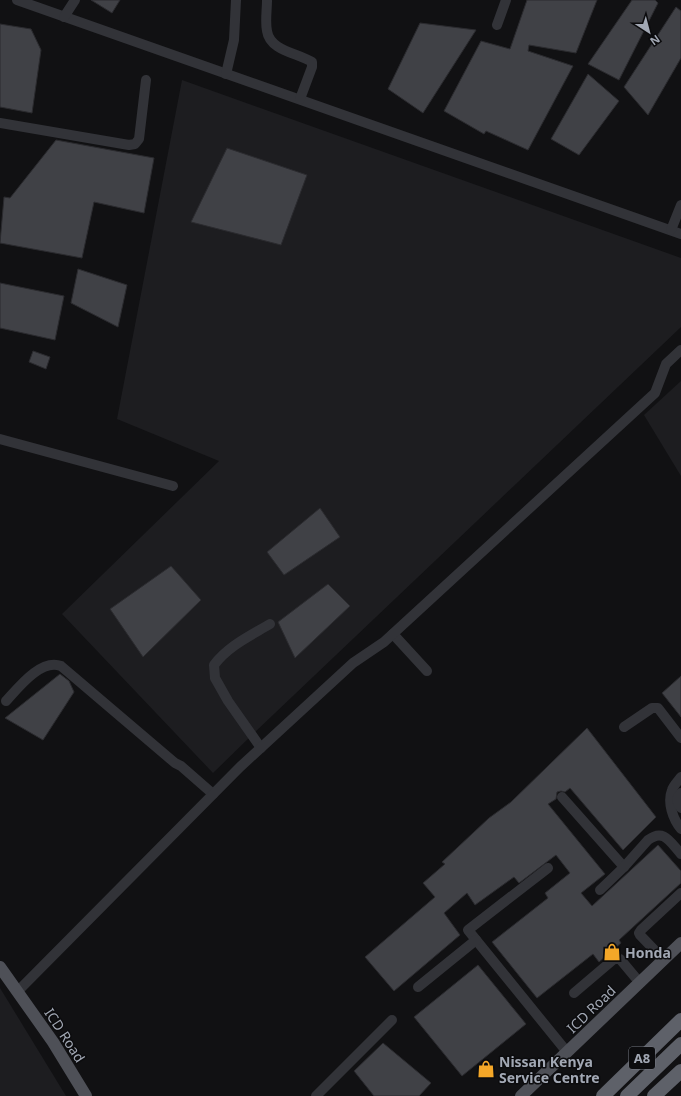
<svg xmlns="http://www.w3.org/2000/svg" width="681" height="1096" font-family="'Noto Sans',sans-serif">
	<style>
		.built { fill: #1d1d20 }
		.building { fill: #404146; stroke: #2b2b2f }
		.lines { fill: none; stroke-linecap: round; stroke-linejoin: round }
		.minor { stroke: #323338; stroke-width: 10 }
		.major { stroke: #4e5057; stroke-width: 12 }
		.highway { stroke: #5e6169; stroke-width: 14 }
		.labels { text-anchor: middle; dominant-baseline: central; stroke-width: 3; stroke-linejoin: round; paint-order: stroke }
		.shield { fill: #0c0c0e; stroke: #757982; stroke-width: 1 }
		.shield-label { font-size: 13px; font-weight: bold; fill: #a2a8b4 }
		.poi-label { font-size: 14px; font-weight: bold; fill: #a2a8b4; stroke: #0c0c0e; text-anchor: start }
		.street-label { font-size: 14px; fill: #a2a8b4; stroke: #0c0c0e }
	</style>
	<rect width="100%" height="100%" fill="#111113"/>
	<g class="built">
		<path d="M182,80l499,178v69l-427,406 -41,40 -151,-159 157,-153 -102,-42z"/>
		<path d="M681,381v95l-37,-61z"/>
		<path d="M0,988l66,108h-66z"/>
	</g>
	<g class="building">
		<path d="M91,0h29l-8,13z"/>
		<path d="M527,0h70l-21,53 -47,-8 -1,6 45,15 -45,84 -42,-19 -2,3 -40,-23 37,-70 29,8z"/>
		<path d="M632,0h23l3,3 -39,77 -31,-16z"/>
		<path d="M676,7l5,4v47l-33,57 -24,-28z"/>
		<path d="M420,23l56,7 -53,83 -35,-24z"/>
		<path d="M0,24l31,5 10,21 -9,63 -32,-6z"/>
		<path d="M588,74l31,27 -40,54 -28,-16z"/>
		<path d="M56,140l98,18 -10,55 -50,-11 -12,56 -82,-15 4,-46 6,1z"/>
		<path d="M227,148l80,27 -26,70 -90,-23z"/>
		<path d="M78,269l49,16 -9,42 -47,-24z"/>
		<path d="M0,283l64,13 -9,44 -55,-12z"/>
		<path d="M33,351l17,6 -4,12 -17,-7z"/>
		<path d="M320,508l20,29 -56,38 -17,-23z"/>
		<path d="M171,566l30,34 -58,57 -33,-48z"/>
		<path d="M328,584l22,22 -55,52 -17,-36z"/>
		<path d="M60,674l9,7 5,11 -31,48 -38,-22z"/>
		<path d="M681,676v41l-19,-24z"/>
		<path d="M587,728l69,89 -33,33 -53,-62 -5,4 -4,-1 -4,1 -1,7 -8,5 57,70 -24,19 11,13 66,-61 23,26v12l-62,57 2,3 -22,19 -6,-8 -56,44 -45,-56 56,-44 -3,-5 25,-20 -14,-18 -37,28 -5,-6 -39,28 -8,-12 -23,20 16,22 -66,56 -29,-34 70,-60 -12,-14 22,-19 -3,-2 47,-44 22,-16z"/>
		<path d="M478,965l48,59 -64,52 -48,-59z"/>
		<path d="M383,1043l48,40 -12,13h-45l-20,-25z"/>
	</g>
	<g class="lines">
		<g class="minor">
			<path d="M17,0l664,234"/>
			<path d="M267,0c0,10 -2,22 0,31 3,20 31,22 45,31v5l-12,32"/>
			<path d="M64,17l11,-17"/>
			<path d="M497,25l9,-25"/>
			<path d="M226,74l8,-34 2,-40"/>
			<path d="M0,123l129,22 6,-1 4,-5 7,-59"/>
			<path d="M671,230l10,-25"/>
			<path d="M0,439l173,47"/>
			<path d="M393,634l34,37"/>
			<path d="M6,701c12,-13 35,-43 55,-35l114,97 6,3 32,28"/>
			<path d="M624,727l28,-19h6l23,30"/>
			<path d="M261,748l-33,-47 -13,-23 -1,-13c14,-19 36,-29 56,-41"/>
			<path d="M681,777c-3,4 -8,9 -9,13 -5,13 1,29 9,39"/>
			<path d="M681,793c-5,5 -4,10 0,15"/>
			<path d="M562,797l62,70"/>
			<path d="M548,868l-80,62 99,122"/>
			<path d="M600,890l24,-23 24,-27c16,-12 22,2 33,14"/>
			<path d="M664,960l-24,-25 -1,-2 2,-3 40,-37"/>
			<path d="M418,987l58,-47"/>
			<path d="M17,992l223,-225 113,-104 31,-21 271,-249 11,-29 15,-14"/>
			<path d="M574,993l40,-34h6l20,24"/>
			<path d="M316,1096l76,-76"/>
		</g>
		<g class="major">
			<path d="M0,967l53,75 33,54"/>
			<path d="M521,1096l160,-153"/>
		</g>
		<g class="highway">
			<path d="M603,1096l78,-76"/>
			<path d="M627,1096l54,-52"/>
			<path d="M654,1096l27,-25"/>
		</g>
	</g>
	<defs>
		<g id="shop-bare" transform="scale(1.38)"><path d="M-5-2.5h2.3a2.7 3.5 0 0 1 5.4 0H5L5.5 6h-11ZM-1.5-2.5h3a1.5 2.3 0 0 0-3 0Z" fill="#f4a728" stroke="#0c0c0e" stroke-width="2.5" paint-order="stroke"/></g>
	</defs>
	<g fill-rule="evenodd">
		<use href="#shop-bare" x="612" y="952"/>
		<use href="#shop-bare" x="486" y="1069"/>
	</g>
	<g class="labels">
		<rect class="shield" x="629" y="1047" width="26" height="22" rx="3"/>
		<g class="shield-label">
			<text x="642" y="1058">A8</text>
		</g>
		<g class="poi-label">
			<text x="625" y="952">Honda</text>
			<text x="499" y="1061">Nissan Kenya<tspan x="499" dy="16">Service Centre</tspan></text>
		</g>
		<g class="street-label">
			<text transform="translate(591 1009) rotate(-44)">ICD Road</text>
			<text transform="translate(65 1035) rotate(57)">ICD Road</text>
		</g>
	</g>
	<g transform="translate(649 32) rotate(144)" stroke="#0c0c0e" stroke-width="3" paint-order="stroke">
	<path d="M0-3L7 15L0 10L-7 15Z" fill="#a2a8b4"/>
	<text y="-6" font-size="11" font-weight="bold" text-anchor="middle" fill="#a2a8b4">N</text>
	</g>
</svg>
